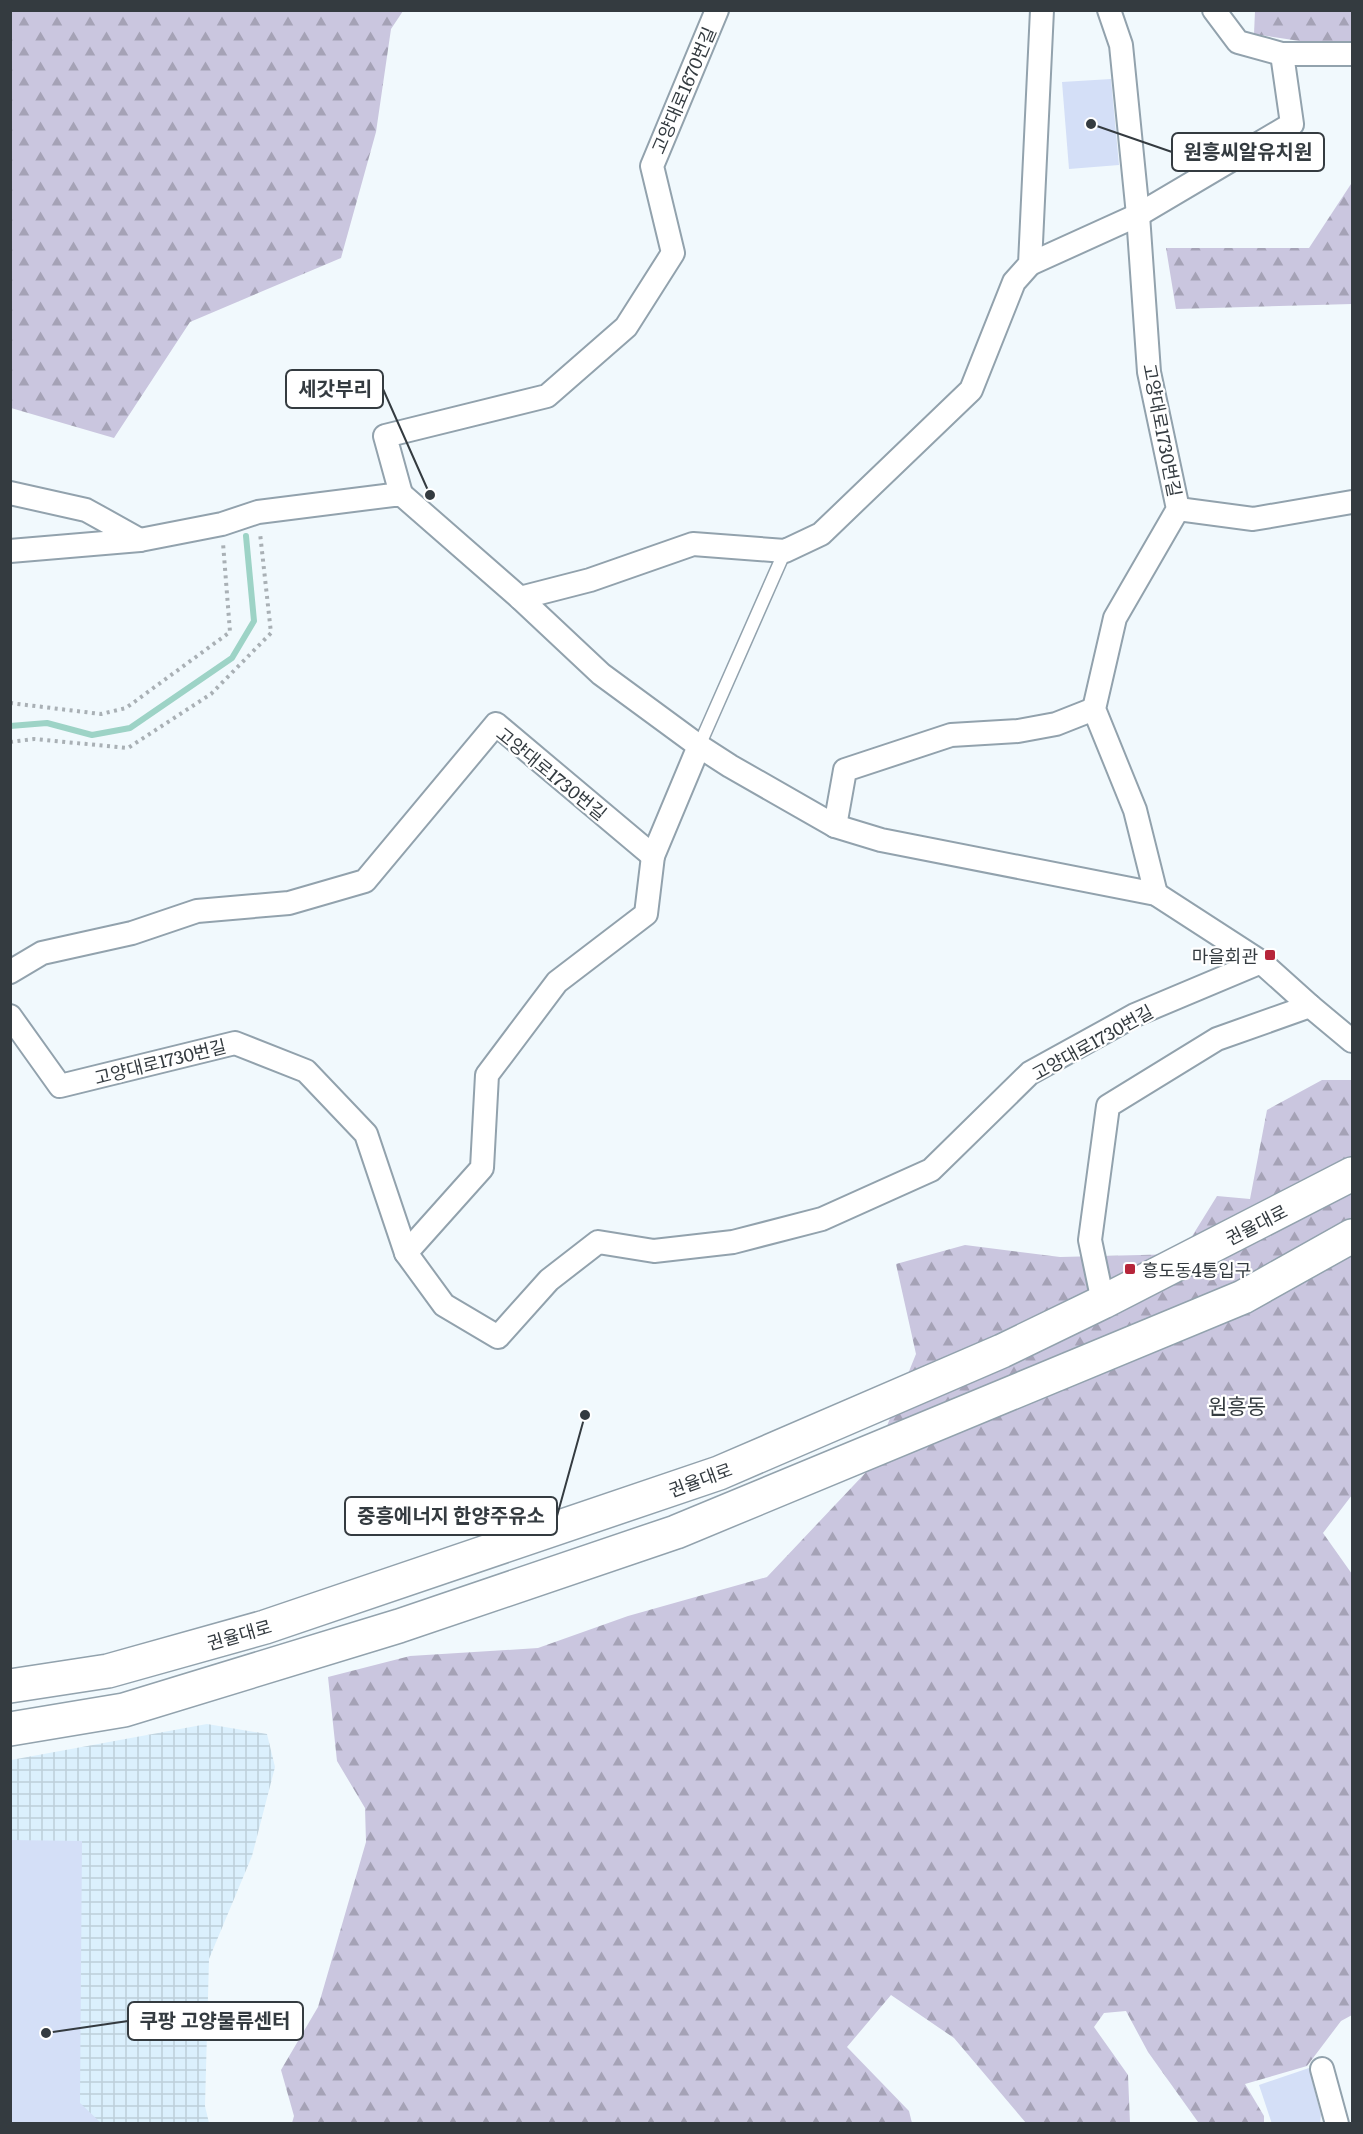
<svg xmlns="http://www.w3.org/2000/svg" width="1363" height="2134" font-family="Literata,'Noto Sans KR',serif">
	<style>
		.industrial { fill: url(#industrial-grid) }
		.forest { fill: url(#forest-firs) }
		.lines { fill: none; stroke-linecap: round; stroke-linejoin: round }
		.stream { stroke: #9dd3c6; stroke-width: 6 }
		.building { fill: #d4dff7 }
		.service-casing { stroke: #92a2ad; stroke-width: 15 }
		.minor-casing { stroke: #92a2ad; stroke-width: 26 }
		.primary-casing { stroke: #92a2ad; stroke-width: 36 }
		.path { stroke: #a9b0b5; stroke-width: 4; stroke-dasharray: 3 4.5; stroke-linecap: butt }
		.service { stroke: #fff; stroke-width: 12 }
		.minor { stroke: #fff; stroke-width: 22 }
		.primary { stroke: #fff; stroke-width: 33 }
		.poi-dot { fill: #b6253a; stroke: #fff; stroke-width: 2 }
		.labels { text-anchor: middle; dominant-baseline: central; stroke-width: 4.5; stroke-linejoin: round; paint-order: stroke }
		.street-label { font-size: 18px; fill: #343b40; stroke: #fff }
		.poi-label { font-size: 18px; fill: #343b40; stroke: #fff; text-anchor: end }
		.quarter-label { font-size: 21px; fill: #343b40; stroke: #fff }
		.leader { fill: none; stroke: #343b40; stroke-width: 2 }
		.callout-dot { fill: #343b40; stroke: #fff; stroke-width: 2 }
		.callout { fill: #fff; stroke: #343b40; stroke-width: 2 }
		.callout-label { font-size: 20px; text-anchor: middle; font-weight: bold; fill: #343b40 }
	</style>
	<defs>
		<pattern id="industrial-grid" width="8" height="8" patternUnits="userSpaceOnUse" patternTransform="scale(1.5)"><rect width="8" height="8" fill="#dbf0fd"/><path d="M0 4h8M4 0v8" fill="none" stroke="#bdcfda"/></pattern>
		<pattern id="forest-firs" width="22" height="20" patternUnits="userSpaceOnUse" patternTransform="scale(1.5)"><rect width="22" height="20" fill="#cac6df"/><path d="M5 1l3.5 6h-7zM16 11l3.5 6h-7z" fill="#a5a2b6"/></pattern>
	</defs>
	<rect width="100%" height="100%" fill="#f1f9fd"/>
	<path class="industrial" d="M207,1724l60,10 8,33 -23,89 -43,103 -4,147 4,17 -198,1v-364z"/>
	<g class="forest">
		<path d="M10,11h393l-12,18 -15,103 -35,126 -151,64 -76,116 -103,-30z"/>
		<path d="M1255,11h97v38l-98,-15z"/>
		<path d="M1351,184l1,120 -176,5 -10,-61h143z"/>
		<path d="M1322,1080h30v415l-29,38 29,41v441l-11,6 -34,45 -62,18 19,32v7l-66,-1 -50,-70 -22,-41 -22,2 -10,14 34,48 2,48h-104l-72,-85 -63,-43 -44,52 62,64 3,12h-620l2,-7 -13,-46 37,-63 48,-165 -1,-34 -28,-47 -9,-84 82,-21 128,-8 90,-32 139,-39 103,-109 46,-114 -20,-90 69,-19 95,12 121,-3 36,-58 33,3 17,-89z"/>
	</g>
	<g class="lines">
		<path class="stream" d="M10,726l37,-3 45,12 38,-7 102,-70 22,-37 -8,-85"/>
	</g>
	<g class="building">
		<path d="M1111,79l8,86 -50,4 -7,-87z"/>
		<path d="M10,1840l72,1 -2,262 22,21h-92z"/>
		<path d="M1309,2068l12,47 -1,9h-48l-13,-39z"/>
	</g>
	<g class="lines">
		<g class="service-casing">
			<path id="service" d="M699,746l86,-195"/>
		</g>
		<g class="minor-casing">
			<g id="minor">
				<path d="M1109,10l12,35 17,170 11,157 29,137 -63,109 -21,91 41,101 21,84"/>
				<path d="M1214,10l24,32 44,12h70"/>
				<path d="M1030,264l108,-49 154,-91 -10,-70"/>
				<path d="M10,493l76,17 54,30"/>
				<path d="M401,494l-16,-58 162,-40 79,-69 47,-74 -21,-87 65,-156"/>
				<path d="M1178,509l75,10 99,-17"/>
				<path d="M10,551l130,-11 82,-16 36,-12 143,-18 119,104 81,76 98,72 31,20 105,60 46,14 275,54 105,68 49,44 42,35"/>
				<path d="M520,598l70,-18 103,-36 92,7 36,-17 150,-144 43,-108 16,-18 12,-254"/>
				<path d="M835,826l10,-56 106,-35 67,-4 38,-7 38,-15"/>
				<path d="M10,972l32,-19 90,-20 65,-22 92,-8 76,-22 131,-157 157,132 46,-110"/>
				<path d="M10,1016l50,70 175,-43 71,28 60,63 40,119 38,52 54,32 51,-57 49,-38 56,9 79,-9 89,-23 109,-49 99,-97 105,-58 126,-53"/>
				<path d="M406,1253l76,-85 5,-93 70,-93 89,-68 7,-58"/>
				<path d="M1103,1302l-13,-62 18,-134 109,-67 93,-33"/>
				<path d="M1322,2069l15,55"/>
			</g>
		</g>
		<g class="primary-casing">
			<g id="primary">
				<path d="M10,1686l98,-15 157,-44 454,-154 283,-122 101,-49 249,-128"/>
				<path d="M10,1729l114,-19 275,-84 277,-94 567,-235 109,-61"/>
			</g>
		</g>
		<g class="path">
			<path d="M10,703l91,11 25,-6 104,-76 -7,-89"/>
			<path d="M10,742l24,-3 94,9 83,-54 60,-61 -11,-100"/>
		</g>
		<use href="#service" class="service"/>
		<use href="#minor" class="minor"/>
		<use href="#primary" class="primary"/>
	</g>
	<g class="poi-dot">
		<rect x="1264" y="949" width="12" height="12" rx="3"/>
		<rect x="1124" y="1263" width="12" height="12" rx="3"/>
	</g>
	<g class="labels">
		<g class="street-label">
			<text transform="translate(683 90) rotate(-67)">고양대로1670번길</text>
			<text transform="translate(1163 430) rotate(79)">고양대로1730번길</text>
			<text transform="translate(552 773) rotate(39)">고양대로1730번길</text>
			<text transform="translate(1092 1042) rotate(-29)">고양대로1730번길</text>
			<text transform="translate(160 1061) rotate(-14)">고양대로1730번길</text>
			<text transform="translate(1256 1224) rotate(-27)">권율대로</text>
			<text transform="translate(700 1479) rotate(-20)">권율대로</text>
			<text transform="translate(239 1634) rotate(-16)">권율대로</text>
		</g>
		<g class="poi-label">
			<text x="1258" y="955">마을회관</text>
			<text x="1142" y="1269" text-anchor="start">흥도동4통입구</text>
		</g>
		<g class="quarter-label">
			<text x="1237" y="1404">원흥동</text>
		</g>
	</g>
	<path class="leader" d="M1091 124L1172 152M430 495L383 389M585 1415L557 1516M46 2033L128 2021"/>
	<g class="callout-dot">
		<circle cx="1091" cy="124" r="6"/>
		<circle cx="430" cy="495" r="6"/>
		<circle cx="585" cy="1415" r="6"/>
		<circle cx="46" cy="2033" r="6"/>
	</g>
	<g class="callout">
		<rect x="1172" y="133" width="152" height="38" rx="6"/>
		<rect x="286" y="370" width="97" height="38" rx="6"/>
		<rect x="345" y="1497" width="212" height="38" rx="6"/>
		<rect x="128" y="2002" width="175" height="38" rx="6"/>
	</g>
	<g class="callout-label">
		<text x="1248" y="159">원흥씨알유치원</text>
		<text x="335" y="396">세갓부리</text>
		<text x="451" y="1523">중흥에너지 한양주유소</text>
		<text x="215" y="2028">쿠팡 고양물류센터</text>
	</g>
	<rect width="1363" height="2134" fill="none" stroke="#343b40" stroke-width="24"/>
</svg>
